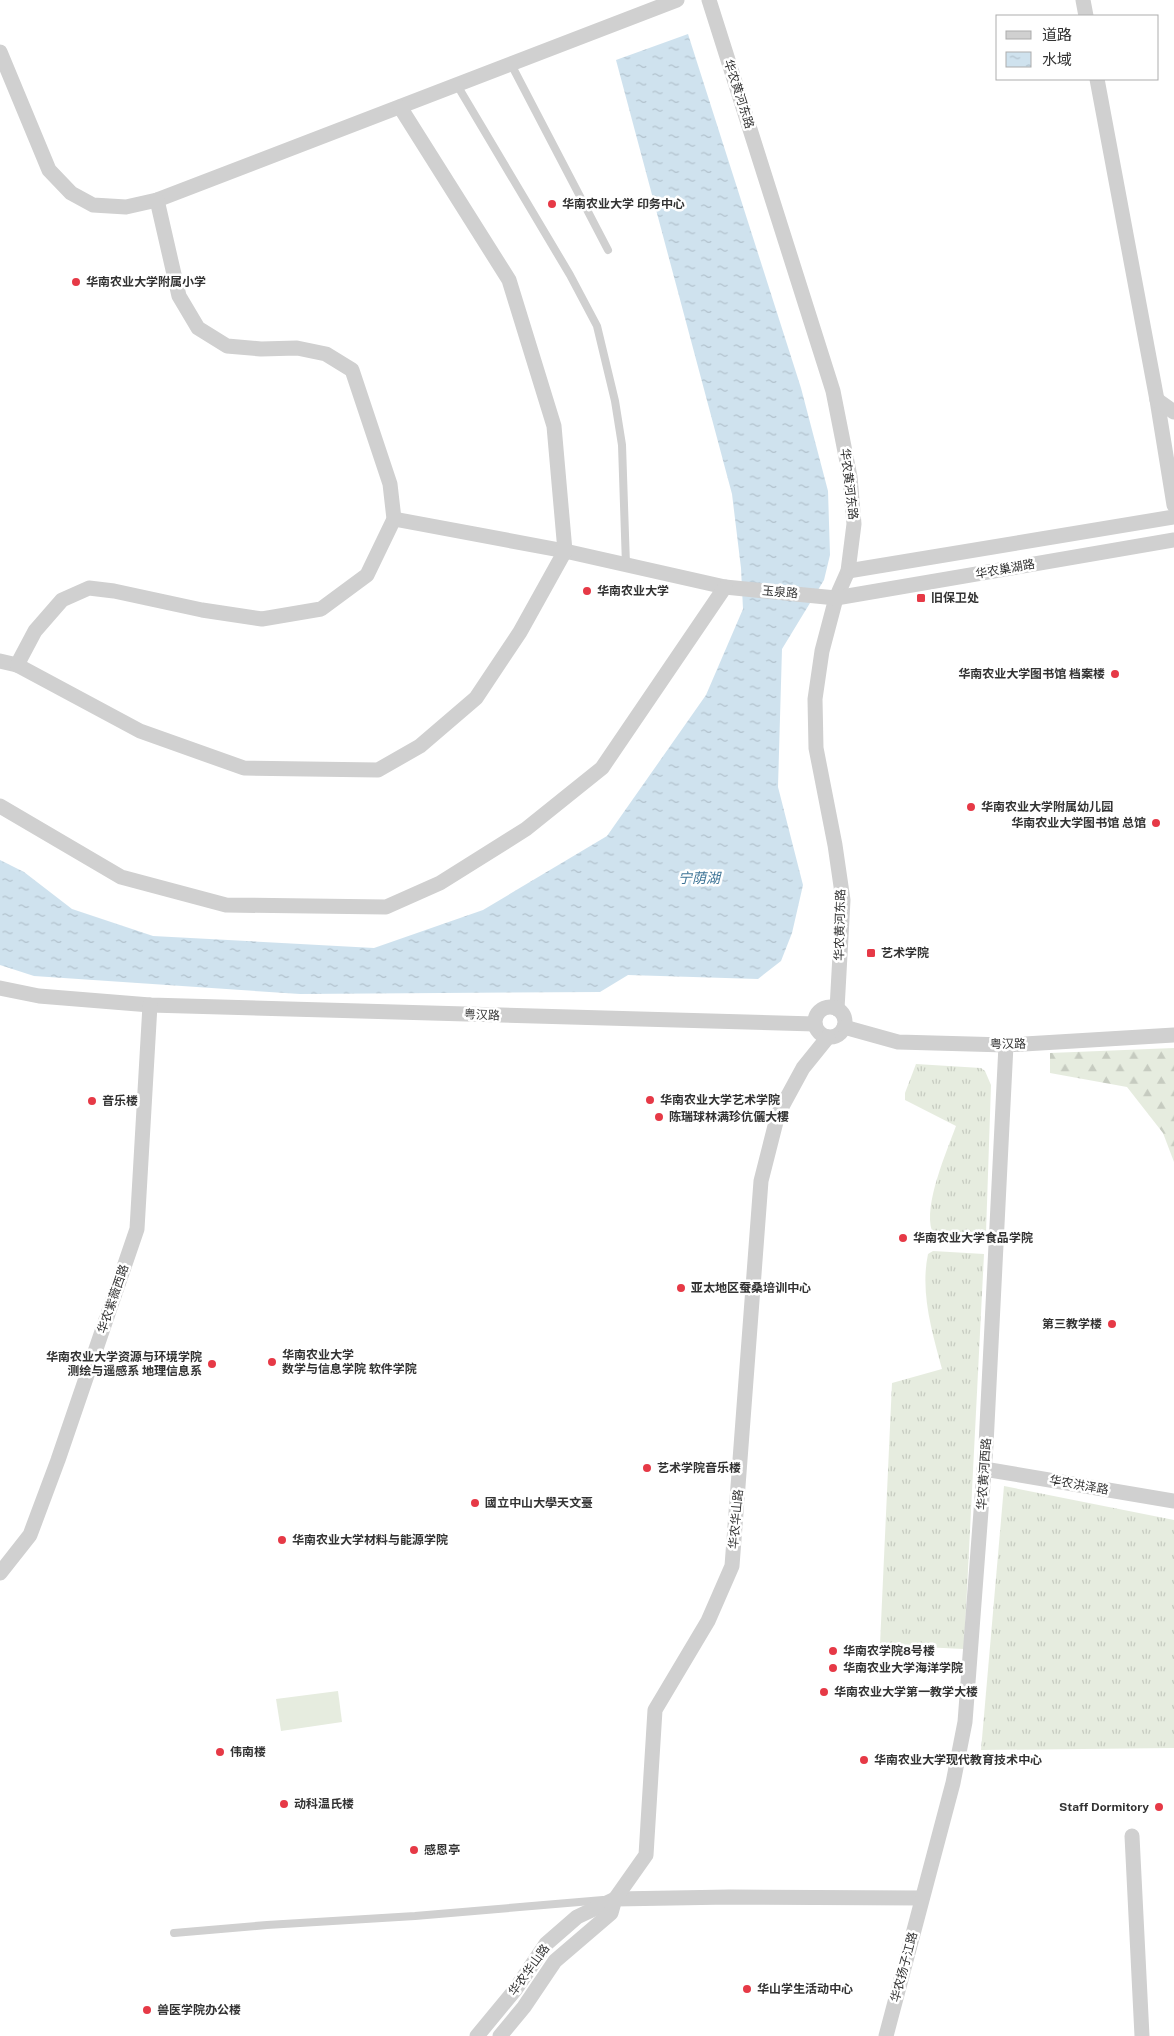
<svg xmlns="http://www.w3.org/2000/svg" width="1174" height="2036" font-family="'Public Sans','Noto Sans SC',sans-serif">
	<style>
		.grass { fill: url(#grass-tufts) }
		.forest { fill: url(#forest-firs) }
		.pitch { fill: #e6ecdf }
		.water { fill: url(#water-ripples) }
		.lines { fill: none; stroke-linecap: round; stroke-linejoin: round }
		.lane { stroke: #d0d0d0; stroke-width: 8 }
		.street { stroke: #d0d0d0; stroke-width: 15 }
		.poi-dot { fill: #e63946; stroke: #fff; stroke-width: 2 }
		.labels { text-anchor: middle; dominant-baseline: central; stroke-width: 5; stroke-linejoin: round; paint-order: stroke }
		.street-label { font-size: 12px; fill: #333; stroke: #fff }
		.poi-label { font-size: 12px; font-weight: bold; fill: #333; stroke: #fff; text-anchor: start }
		.water-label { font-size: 14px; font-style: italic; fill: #3f7597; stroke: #fff }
	</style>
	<defs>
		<pattern id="grass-tufts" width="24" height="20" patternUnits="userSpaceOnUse" patternTransform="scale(1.25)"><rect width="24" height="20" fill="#e6ecdf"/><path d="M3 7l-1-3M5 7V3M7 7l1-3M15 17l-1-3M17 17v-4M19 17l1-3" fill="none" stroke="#c6cbc0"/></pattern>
		<pattern id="forest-firs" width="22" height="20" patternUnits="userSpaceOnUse" patternTransform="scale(1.25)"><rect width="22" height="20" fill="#e6ecdf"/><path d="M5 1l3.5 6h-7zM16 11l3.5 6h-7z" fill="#c6cbc0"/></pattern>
		<pattern id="water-ripples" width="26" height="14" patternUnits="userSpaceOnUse" patternTransform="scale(1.25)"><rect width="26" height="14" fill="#cfe2ee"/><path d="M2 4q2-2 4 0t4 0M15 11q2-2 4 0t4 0" fill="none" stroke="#b2c2cd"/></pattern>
	</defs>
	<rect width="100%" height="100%" fill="#fff"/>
	<g class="grass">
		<path d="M916,1064l65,4 4,3 6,14 -5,148 -54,-2c-9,-26 15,-80 24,-105l-51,-26v-7z"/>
		<path d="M933,1251l51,3 -20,395 -84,-4 12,-262 50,-14c-10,-37 -22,-77 -14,-115z"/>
		<path d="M1004,1486l170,34v228l-193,2z"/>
	</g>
	<path class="forest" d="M1174,1048v114l-11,-29 -36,-46 -77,-14v-20z"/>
	<path class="pitch" d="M338,1691l4,31 -61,9 -5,-32z"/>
	<path class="water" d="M688,34l113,354 27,103 2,64 -6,25 -42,69 -4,138 25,98 -11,48 -11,28 -23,18 -130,-4 -28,17 -300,2 -266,-18 -34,-11v-105l24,12 48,37 81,27 221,12 109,-38 124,-74 99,-141 37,-86 -2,-41 -9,-74 -116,-434z"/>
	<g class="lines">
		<g class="lane">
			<path d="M511,64l97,186"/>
			<path d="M457,85l113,190 27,51 18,75 7,44 4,120"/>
			<path d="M174,1933l93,-8 148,-9 188,-16"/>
		</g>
		<g class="street">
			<path d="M709,0l124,391 17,86 4,47 -6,47 -12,27 -14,53 -7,48 1,49 19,97 8,55 -6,109"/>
			<path d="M1083,0l3,16"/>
			<path d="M0,52l49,118 22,23 22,12 33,2 31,-7 520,-200"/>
			<path d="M1097,79l60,321 17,105"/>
			<path d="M1157,400l17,12"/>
			<path d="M394,519l171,32 160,36 111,11 338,-58"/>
			<path d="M848,571l326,-54"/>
			<path d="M0,661l17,4 123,66 104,37 134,2 42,-24 56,-48 44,-66 45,-81 -11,-125 -45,-146 -109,-173"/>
			<path d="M17,665l18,-34 27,-31 27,-12 25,3 88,19 60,9 59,-10 46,-34 27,-56 -4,-35 -38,-114 -26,-16 -29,-6 -36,1 -34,-3 -29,-18 -19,-32 -22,-96"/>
			<path d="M0,806l121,71 105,28 160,2 54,-24 86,-54 76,-61 123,-181"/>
			<path d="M0,988l39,8 111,9 665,19"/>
			<circle cx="830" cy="1022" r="15"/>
			<path d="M844,1027l54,15 108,3 168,-10"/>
			<path d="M984,1469l190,32"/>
			<path d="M0,1573l30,-38 28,-75 79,-231 13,-224"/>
			<path d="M1132,1836l10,200"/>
			<path d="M477,2036l38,-46 31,-46 31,-27 38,-18 115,-2 192,1"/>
			<path d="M500,2036l24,-29 31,-46 56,-48 4,-14 31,-44 9,-145 53,-89 24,-55 29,-385 17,-67 25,-46 25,-31"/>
			<path d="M886,2036l67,-253 12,-61 21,-277 20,-400"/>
		</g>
	</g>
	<g class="poi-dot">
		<circle cx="552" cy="204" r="5"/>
		<circle cx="76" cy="282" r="5"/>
		<circle cx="587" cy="591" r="5"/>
		<rect x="916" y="593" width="10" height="10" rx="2.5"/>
		<circle cx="1115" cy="674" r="5"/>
		<circle cx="971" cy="807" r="5"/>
		<circle cx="1156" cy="823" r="5"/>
		<rect x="866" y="948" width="10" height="10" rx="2.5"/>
		<circle cx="650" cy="1100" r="5"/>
		<circle cx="92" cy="1101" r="5"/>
		<circle cx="659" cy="1117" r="5"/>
		<circle cx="903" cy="1238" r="5"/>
		<circle cx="681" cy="1288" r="5"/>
		<circle cx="1112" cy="1324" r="5"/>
		<circle cx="272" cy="1362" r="5"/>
		<circle cx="212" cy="1364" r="5"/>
		<circle cx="647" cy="1468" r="5"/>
		<circle cx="475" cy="1503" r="5"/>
		<circle cx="282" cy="1540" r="5"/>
		<circle cx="833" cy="1651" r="5"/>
		<circle cx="833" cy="1668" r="5"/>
		<circle cx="824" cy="1692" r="5"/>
		<circle cx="220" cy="1752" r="5"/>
		<circle cx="864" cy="1760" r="5"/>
		<circle cx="284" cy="1804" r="5"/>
		<circle cx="1159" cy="1807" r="5"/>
		<circle cx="414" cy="1850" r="5"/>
		<circle cx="747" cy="1989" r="5"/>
		<circle cx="147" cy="2010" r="5"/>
	</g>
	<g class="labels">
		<g class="street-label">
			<text transform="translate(739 94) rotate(72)">华农黄河东路</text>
			<text transform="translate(849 484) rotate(83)">华农黄河东路</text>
			<text transform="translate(1005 569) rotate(-10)">华农巢湖路</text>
			<text transform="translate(780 592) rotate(5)">玉泉路</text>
			<text transform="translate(840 925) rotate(-89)">华农黄河东路</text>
			<text transform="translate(482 1015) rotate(2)">粤汉路</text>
			<text transform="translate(1008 1044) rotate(-1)">粤汉路</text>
			<text transform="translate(113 1299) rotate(-71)">华农紫薇西路</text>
			<text transform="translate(984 1474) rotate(-86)">华农黄河西路</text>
			<text transform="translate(1079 1485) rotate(10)">华农洪泽路</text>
			<text transform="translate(736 1519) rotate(-85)">华农华山路</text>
			<text transform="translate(904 1967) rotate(-75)">华农扬子江路</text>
			<text transform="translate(529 1970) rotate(-54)">华农华山路</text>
		</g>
		<g class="poi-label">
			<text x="562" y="204">华南农业大学 印务中心</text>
			<text x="86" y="282">华南农业大学附属小学</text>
			<text x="597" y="591">华南农业大学</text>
			<text x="931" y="598">旧保卫处</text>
			<text x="1105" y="674" text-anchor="end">华南农业大学图书馆 档案楼</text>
			<text x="981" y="807">华南农业大学附属幼儿园</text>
			<text x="1146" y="823" text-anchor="end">华南农业大学图书馆 总馆</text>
			<text x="881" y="953">艺术学院</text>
			<text x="660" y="1100">华南农业大学艺术学院</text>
			<text x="102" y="1101">音乐楼</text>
			<text x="669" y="1117">陈瑞球林满珍伉儷大樓</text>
			<text x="913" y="1238">华南农业大学食品学院</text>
			<text x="691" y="1288">亚太地区蚕桑培训中心</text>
			<text x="1102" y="1324" text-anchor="end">第三教学楼</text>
			<text x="282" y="1355">华南农业大学<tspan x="282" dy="14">数学与信息学院 软件学院</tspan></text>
			<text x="202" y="1357" text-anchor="end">华南农业大学资源与环境学院<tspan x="202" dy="14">测绘与遥感系 地理信息系</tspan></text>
			<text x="657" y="1468">艺术学院音乐楼</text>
			<text x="485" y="1503">國立中山大學天文臺</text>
			<text x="292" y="1540">华南农业大学材料与能源学院</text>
			<text x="843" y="1651">华南农学院8号楼</text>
			<text x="843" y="1668">华南农业大学海洋学院</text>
			<text x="834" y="1692">华南农业大学第一教学大楼</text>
			<text x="230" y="1752">伟南楼</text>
			<text x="874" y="1760">华南农业大学现代教育技术中心</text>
			<text x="294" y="1804">动科温氏楼</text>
			<text x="1149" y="1807" text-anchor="end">Staff Dormitory</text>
			<text x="424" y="1850">感恩亭</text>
			<text x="757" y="1989">华山学生活动中心</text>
			<text x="157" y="2010">兽医学院办公楼</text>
		</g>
		<g class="water-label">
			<text x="699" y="878">宁荫湖</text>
		</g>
	</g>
	<rect x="996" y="15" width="162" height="65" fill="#ffffff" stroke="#adadad"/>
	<rect x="1006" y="31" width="25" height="8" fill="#d0d0d0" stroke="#adadad"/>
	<text x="1042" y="40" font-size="15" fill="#333333">道路</text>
	<rect x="1006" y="52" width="25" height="15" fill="url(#water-ripples)" stroke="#adadad"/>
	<text x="1042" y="65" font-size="15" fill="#333333">水域</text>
</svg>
